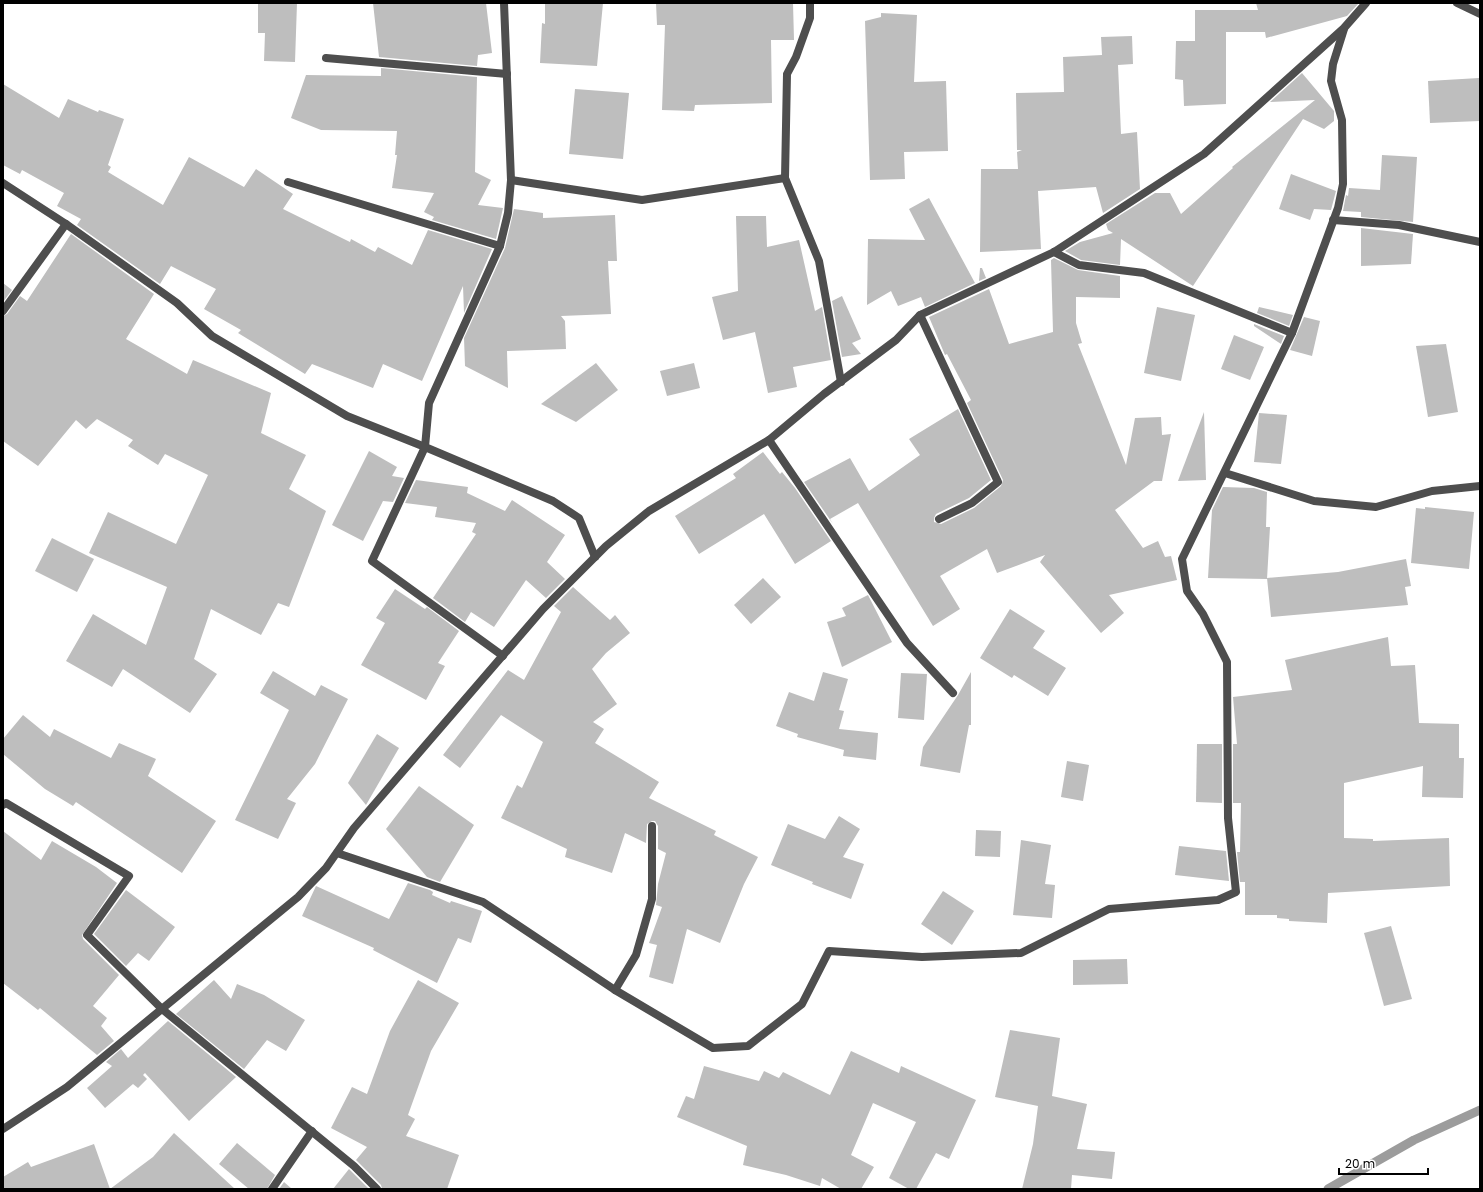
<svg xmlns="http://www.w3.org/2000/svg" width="1483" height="1192" font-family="Poppins,sans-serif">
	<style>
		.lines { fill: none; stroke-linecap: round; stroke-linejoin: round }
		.stream { stroke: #9c9c9c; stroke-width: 9 }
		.building { fill: #bebebe }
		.minor { stroke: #4e4e4e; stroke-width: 8 }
	</style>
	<rect width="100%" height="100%" fill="#fff"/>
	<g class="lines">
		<path class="stream" d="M1328,1189l86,-49 66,-30"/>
	</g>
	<g class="building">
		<path d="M258,3h39l-2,59 -31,-1 1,-28h-7z"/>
		<path d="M373,3h113l6,50 -14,2 -1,11 -98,-9z"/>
		<path d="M545,3h58l-6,63 -57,-3 2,-40 3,1z"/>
		<path d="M656,3h137l1,37h-23l1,63 -77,2 -1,6 -32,-1 3,-85h-8z"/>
		<path d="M1256,3h103l-12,13 -81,22 -1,-6h-39v72l-42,2 -1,-26 -8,-1 1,-38h19v-31h63z"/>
		<path d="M881,13l36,2 -3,67 32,-1 2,70 -44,1 1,27 -35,1 -5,-159 16,-4z"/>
		<path d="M1132,36l1,28 -15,1 3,69 16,-2 3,57 -37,24 -7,-26 -58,4 3,58 -61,3 1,-83h37l-1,-17 5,-2h-5l-1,-57 48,-1 -1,-35 39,-2 -1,-18z"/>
		<path d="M381,68l96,9 -2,95 16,8 -13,25 25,3 -7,31 -64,-19 2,-3 -10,-5 10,-19 -42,-5 5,-33h-2l2,-24 -76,-1 -30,-12 15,-43 75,1z"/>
		<path d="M1302,73l32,38v10l-10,8 -21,-10 -110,167 -72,-47 -1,26 -39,-5 -16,-9 15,-9 33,-9 -5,-3 -2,-6 49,-31h15l11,21 52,-46 -1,-1 83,-67 -45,2z"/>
		<path d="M1479,78l1,43 -50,2 -2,-42z"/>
		<path d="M3,84l56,34 9,-19 30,13 1,-2 25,9 -16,46 3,2 -3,5 55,33 26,-48 55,30 12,-18 37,25 -10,15 67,33 1,-3 24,13 3,-5 34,18 16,-35 64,19 -28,64 -1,-27 -41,95 -39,-17 -10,24 -61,-24 -7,10 -67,-41 3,-3 -37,-21 12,-20 -45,-23 -11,18 -83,-59 4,-6 -24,-13 7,-13 -42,-23 -2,4 -17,-9z"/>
		<path d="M575,89l54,4 -6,66 -54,-5z"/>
		<path d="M1382,155l35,2 -4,65 -52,-5v-5l-18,-1 3,-16 2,1 1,-8 31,2z"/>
		<path d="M1291,174l45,17 -5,19 -17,-1 -4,11 -31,-11z"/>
		<path d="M929,198l46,85 -50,24 -4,-10 -23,9 -7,-15 -24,14 1,-66 57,1 -16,-31z"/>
		<path d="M514,209l29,4v5l72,-3 2,46h-9l3,53 -50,2 4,5 1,28 -59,2 1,37 -43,-22 -1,-28 41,-90z"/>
		<path d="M736,216h30l1,31 32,-7 16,71 7,-4 9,53 -38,7 4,20 -29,6 -13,-61 -32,8 -11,-43 26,-6z"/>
		<path d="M1361,228l52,6 -2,30 -50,2z"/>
		<path d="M71,234l83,60 -28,45 61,35 6,-14 78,33 -10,40 45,22 -17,34 37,22 -37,96 -11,-4 -17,32 -50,-26 -17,50 23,15 -27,39 -67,-44 -11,18 -46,-26 27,-47 53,31 21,-58 -78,-34 19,-41 68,32 32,-69 -43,-21 -7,11 -30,-19 5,-6 -36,-21 -11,10 -10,-9 -38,46 -35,-25v-125l4,-2 13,-18 7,5z"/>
		<path d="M1054,258l24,12 42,6v22l-44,-1v26l6,20 -4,1 48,121 9,-47 26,-1 1,18 9,-1 -9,47h-8l-39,29 28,38 15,-7 7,16 6,-1 6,24 -68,15 15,18 -23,20 -61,-71 5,-7 -48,18 -10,-24 -47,27 20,33 -27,17 -75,-123 -28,16 3,5 -29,-42 46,-24 19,33 51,-36 -11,-16 49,-30 33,71 -22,18 -33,16 -2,4v4l7,2 33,-16 27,-22 2,-6 -36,-77 4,-3 -24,-46 -2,1 -16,-38 60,-28 20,55 44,-12 -2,-72z"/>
		<path d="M980,268h2l4,10 -7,3z"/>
		<path d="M3,283l9,7 -9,12z"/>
		<path d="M842,296l19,43 -9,4 9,11 -19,3 -10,-56z"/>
		<path d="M1157,307l38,8 -14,66 -37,-8z"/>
		<path d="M1259,307l34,8 -4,11 -32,-13z"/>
		<path d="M1304,317l16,4 -8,35 -22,-6z"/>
		<path d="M1254,324l30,12 -3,8 -27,-18z"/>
		<path d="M1234,335l30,12 -14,33 -29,-11z"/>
		<path d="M1446,344l12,68 -30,5 -12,-71z"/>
		<path d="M596,363l22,27 -42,32 -35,-18z"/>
		<path d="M694,363l6,25 -33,8 -7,-25z"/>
		<path d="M1204,412l2,68 -28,1z"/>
		<path d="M1259,413l28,2 -6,49 -27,-2z"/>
		<path d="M369,451l28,16 -5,9 12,2 -11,24 -10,-1 -20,40 -31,-16z"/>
		<path d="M763,452l17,22 2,-2 13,16 36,53 -36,23 -31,-50 -65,40 -24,-38 61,-38 -3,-4z"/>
		<path d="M416,480l52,7 -1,6 38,18 7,-11 53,35 -18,27 18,17 -19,19 -20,-18 -32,47 -23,-15 -6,10 -32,-24 43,-64 -4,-2 4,-9 -41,-6 2,-10 -32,-4z"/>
		<path d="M1223,487l31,1 13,4 -1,35h4l-3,52 -59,-1 4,-68z"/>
		<path d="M1425,507l49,5 -5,57 -58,-6 5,-55 9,1z"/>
		<path d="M52,538l42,21 -17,33 -42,-21z"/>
		<path d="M1406,559l5,27 -6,1 3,18 -137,12 -4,-39 71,-6z"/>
		<path d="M763,578l18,19 -30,27 -17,-19z"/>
		<path d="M573,587l37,33 5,-5 15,18 -24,20 -14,16 25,35 -24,18 11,7 -9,14 64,39 -10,16 67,33 -2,4 44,22 -14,27 -24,59 -33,-14 -14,55 -24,-7 8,-32 -8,-2 13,-36 -6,-2 2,-21 8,-31 -8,-4v-23l-3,-5h-3l-5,3 -1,19 -21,-10 -13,40 -47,-16 2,-8 -66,-31 16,-33 5,3 21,-46 -42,-27 -41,53 -17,-13 65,-85 16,10 37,-68 -7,-6z"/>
		<path d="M395,589l30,20 2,-2 32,24 -21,32 7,3 -19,34 -65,-35 24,-42 -9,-5z"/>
		<path d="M868,595l24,47 -50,25 -15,-45 19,-6 -4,-8z"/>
		<path d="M1010,609l35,22 -12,17 33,20 -18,28 -34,-21 -2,3 -32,-20z"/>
		<path d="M1388,637l3,29 24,-1 4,58 40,1v34h5l-1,40 -41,-1 1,-31 -79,17v55l29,1v2l76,-3 1,48 -122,7 -1,30 -38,-2v-2l-12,-1v-3h-32v-33h-5l-3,-30h3l1,-49h-8v-59h4l-4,-47 59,-7 -7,-30z"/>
		<path d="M273,671l42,25 6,-11 27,14 -33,65 -28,35 9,4 -18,36 -43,-19 54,-110 -29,-17z"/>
		<path d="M823,672l25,7 -9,31 5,1 -5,18 39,4 -2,27 -33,-4 1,-6 -47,-13 1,-3 -22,-8 13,-34 25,9z"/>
		<path d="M971,672v53h-2l-9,48 -40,-7 3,-19 35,-52z"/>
		<path d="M901,673l26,1 -3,46 -26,-2z"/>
		<path d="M23,715l27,22 4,-8 57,29 8,-15 37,16 -8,17 68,45 -34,52 -106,-71 -3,4 -28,-17 -42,-35v-15z"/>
		<path d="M377,734l22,14 -33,57 -18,-22z"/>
		<path d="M1197,744h25v59l-26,-1z"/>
		<path d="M1067,761l22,4 -6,36 -22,-4z"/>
		<path d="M419,786l55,39 -34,57 -13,-5 -41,-48z"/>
		<path d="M839,816l21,13 -17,28 21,7 -13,35 -39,-15 1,-2 -42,-17 17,-41 37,15z"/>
		<path d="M976,830l25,1 -1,26 -25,-1z"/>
		<path d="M3,831l38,29 11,-19 44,26 21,16 -35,52 1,4 36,36 -26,31 14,12 -6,8 13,15 -17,14 -57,-47 -2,2 -35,-27z"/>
		<path d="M1021,840l30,5 -6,39 10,1 -3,33 -39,-3z"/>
		<path d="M1179,846l47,5 3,30 -54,-6z"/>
		<path d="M408,883l22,7 3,2 -1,3 18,8 1,-2 31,10 -11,32 -13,-5 -21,45 -64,-33 1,-2 -72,-32 14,-30 73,33z"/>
		<path d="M126,890l49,37 -26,34 -11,-8 -12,13 -32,-32z"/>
		<path d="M943,891l31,20 -22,34 -31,-21z"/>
		<path d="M1391,926l21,73 -28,7 -20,-73z"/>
		<path d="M1127,959l1,25 -55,1v-25z"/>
		<path d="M214,980l17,19 6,-15 27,11 41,25 -19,31 -19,-11 -23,29 -68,-55z"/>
		<path d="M418,980l41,23 -28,48 -23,64 7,4 -9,17 53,19 -12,34h-65l-1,-4 -25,-25 11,-13 -36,-19 21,-41 15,7 23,-63z"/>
		<path d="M168,1021l68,56 -47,44 -44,-48 -2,2 4,4 -9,9 -5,-4 -28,24 -18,-20 25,-22 -6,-4 15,-13 7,9z"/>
		<path d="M1010,1030l50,8 -8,58 35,8 -10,45 38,3 -3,27 -40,-4 -1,14h-49l11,-45 5,-38 -43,-9z"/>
		<path d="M851,1051l48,22 2,-7 75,34 -27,59 -13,-6 -20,36h-7l-20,-11 27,-56 -43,-19 -22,52 23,12 -13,22h-20l-19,-11 -2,8 -34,-11 -43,-10 4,-19 -70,-29 9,-21 8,3 10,-33 55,15 5,-10 15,7 4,-6 47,23z"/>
		<path d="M174,1133l61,56h-232v-12l25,-15 3,5 63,-23 16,45 43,-32z"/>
		<path d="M237,1143l38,32 -8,14h-18l-30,-25z"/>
		<path d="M349,1169l20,20h-36z"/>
		<path d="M284,1182l8,7h-13z"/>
	</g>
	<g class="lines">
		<g class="minor">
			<path d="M504,3l7,177 -3,33 -8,33 -71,157 -4,44 128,54 26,17 16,39"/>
			<path d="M810,3v15l-14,39 -9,17 -2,104 34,83 22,121"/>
			<path d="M1457,3l23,11"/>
			<path d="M326,58l181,16"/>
			<path d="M511,180l131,20 143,-22"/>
			<path d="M288,182l212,64"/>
			<path d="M3,183l63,41 111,79 35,33 135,80 78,31 -53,114 131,95"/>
			<path d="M1333,220l66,5 81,17"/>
			<path d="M1054,252l25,13 65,8 148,60"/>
			<path d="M3,311l63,-87"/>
			<path d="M920,315l78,167 -26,21 -33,16"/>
			<path d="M769,440l138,203 46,50"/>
			<path d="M1225,473l89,28 62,6 56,-16 48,-5"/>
			<path d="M3,805l3,-2 123,73 -42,59 75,74 192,157 23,23"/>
			<path d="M337,853l146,49 132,88 21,-35 16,-56v-73"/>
			<path d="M615,990l98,58 35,-2 54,-42 27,-53 93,6 99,-4 88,-44 109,-9 18,-8 -8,-74 -1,-156 -24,-48 -16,-23 -5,-32 110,-226 46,-125 5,-24 -1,-64 -11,-39 2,-17 11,-35"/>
			<path d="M3,1129l64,-42 231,-190 28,-29 28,-40 189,-219 63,-63 43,-35 120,-71 55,-46 72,-54 24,-25 134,-63 150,-98 140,-126 22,-25"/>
			<path d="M272,1189l40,-58"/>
		</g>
	</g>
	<rect width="1483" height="1192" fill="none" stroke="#000000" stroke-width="8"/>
	<path d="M1339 1168v6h89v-6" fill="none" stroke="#000000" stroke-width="2"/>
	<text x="1345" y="1168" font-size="12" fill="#000000" stroke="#ffffff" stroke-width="3" paint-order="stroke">20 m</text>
</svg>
